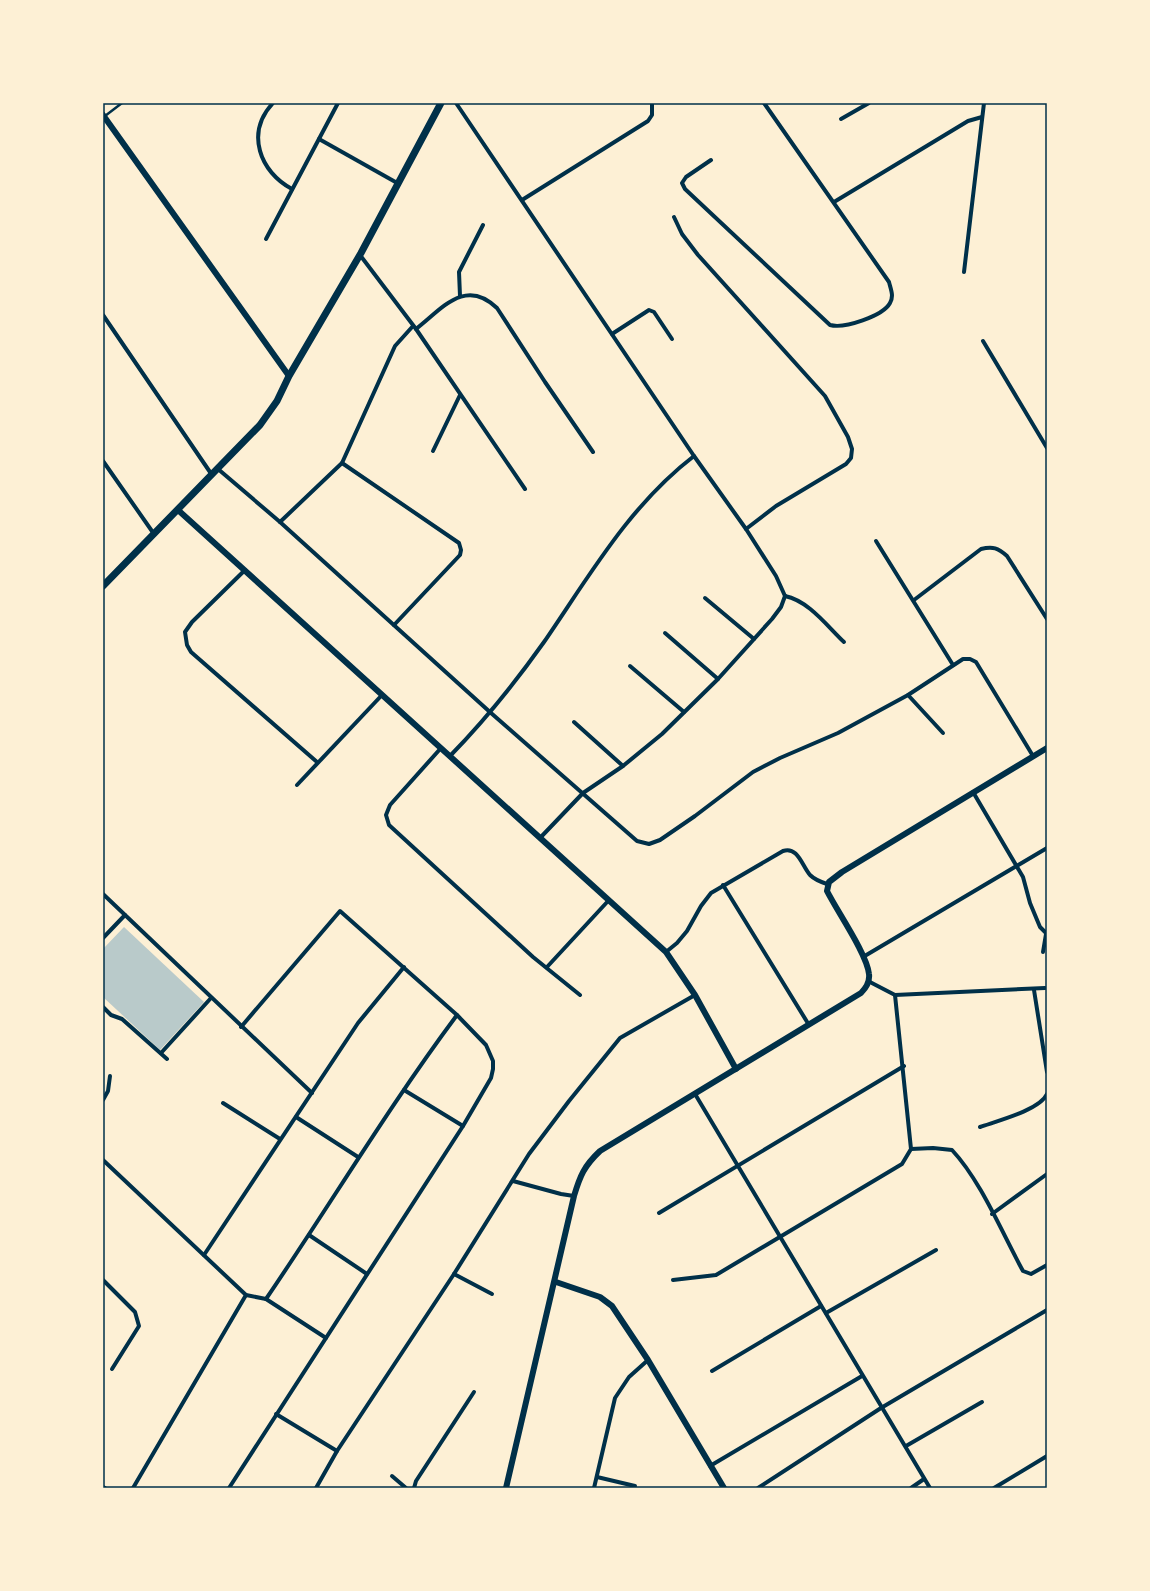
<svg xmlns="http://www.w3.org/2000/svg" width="1150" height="1591" font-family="Helvetica,sans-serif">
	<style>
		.green { fill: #b9caca }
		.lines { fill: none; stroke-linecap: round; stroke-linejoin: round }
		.service { stroke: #003049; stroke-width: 2.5 }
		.minor { stroke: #003049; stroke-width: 4 }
		.tertiary { stroke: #003049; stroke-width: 6 }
		.secondary { stroke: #003049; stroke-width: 7 }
		.neatline { fill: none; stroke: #003049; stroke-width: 1.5 }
	</style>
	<rect width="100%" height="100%" fill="#fdf0d5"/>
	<path class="green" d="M124,927l80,75 -44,48 -57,-53v-48z"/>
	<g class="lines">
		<path class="service" d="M105,116l17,-13"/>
		<g class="minor">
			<path d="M273,103c-28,30 -13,69 19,86"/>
			<path d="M456,103l238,353 52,73 30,47 9,20"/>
			<path d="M841,119l28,-16"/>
			<path d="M319,139l80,45"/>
			<path d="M711,160l-25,17 -4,6 3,6 145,136c14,4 53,-9 60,-22 4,-7 1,-13 -1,-21l-125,-179"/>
			<path d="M522,200l126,-79 4,-6v-12"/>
			<path d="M834,202l134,-81 14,-4"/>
			<path d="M674,217l8,17 16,21 127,141 23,41 4,12 -1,9 -5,6 -70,42 -30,23"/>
			<path d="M266,239l72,-136"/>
			<path d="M360,255l56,74 109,160"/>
			<path d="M964,272l20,-169"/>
			<path d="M460,296l-1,-24 24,-47"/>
			<path d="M103,315l109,160"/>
			<path d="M416,329c26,-20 49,-52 81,-21l48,74 48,70"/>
			<path d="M612,334l37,-24 5,2 18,27"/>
			<path d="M983,341l64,107"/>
			<path d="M433,451l27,-56"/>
			<path d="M103,461l51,73"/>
			<path d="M342,463l117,80 2,7 -1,5 -66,70"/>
			<path d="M218,469l62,53 211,191 146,128 12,3 11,-4 35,-24 58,-44 27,-14 58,-25 70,-38 55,-36h7l6,3 57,94"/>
			<path d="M280,522l62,-59 53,-117 18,-20"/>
			<path d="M876,541l77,124"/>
			<path d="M245,570l-53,52 -7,10 2,13 4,7 126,110"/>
			<path d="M785,596c24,5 42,30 59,46"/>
			<path d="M705,598l49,41"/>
			<path d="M914,600l67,-51c12,-3 17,-1 26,7l40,63"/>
			<path d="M665,633l53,46"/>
			<path d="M630,666l54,46"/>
			<path d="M908,695l35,38"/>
			<path d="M574,722l49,44"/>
			<path d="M441,748l-51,57 -4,10 3,10 144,132 47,38"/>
			<path d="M450,756c35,-36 65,-73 94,-114 46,-67 85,-136 150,-186"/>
			<path d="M297,785l85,-90"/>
			<path d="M973,792l50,85 7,26 10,24 7,7"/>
			<path d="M540,838l43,-45 40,-27 39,-32 56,-55 54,-60 9,-12 4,-11"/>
			<path d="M723,885l86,140"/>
			<path d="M103,894l209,199"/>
			<path d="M103,938l22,-23"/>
			<path d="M666,952l11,-9 10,-12 14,-25 10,-13 72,-42c15,-5 19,15 27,24 5,5 11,7 17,9"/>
			<path d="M1043,952l3,-18"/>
			<path d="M863,957l184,-109"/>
			<path d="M547,967l62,-67"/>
			<path d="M868,981l27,14 150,-7"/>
			<path d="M1034,990l13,82"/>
			<path d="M103,1007l8,8 11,4 45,40"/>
			<path d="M161,1053l50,-55"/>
			<path d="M404,1090l59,36"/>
			<path d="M695,1094l235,394"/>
			<path d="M103,1100l5,-9 2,-15"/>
			<path d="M223,1103l57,36"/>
			<path d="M296,1117l62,40"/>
			<path d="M980,1127c17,-6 60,-17 67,-33"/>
			<path d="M911,1149l22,-1 19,2c29,31 50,83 71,121l8,3 16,-9"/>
			<path d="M103,1160l143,135 20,4 60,39"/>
			<path d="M513,1181l48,13 13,2"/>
			<path d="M659,1213l245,-147"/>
			<path d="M992,1214l55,-40"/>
			<path d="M309,1235l58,39"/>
			<path d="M204,1255l154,-232 46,-56"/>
			<path d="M454,1274l38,20"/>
			<path d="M103,1280l32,32 4,14 -27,43"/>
			<path d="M673,1280l43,-5 186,-111 9,-15 -16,-154"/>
			<path d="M266,1299c64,-94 123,-193 191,-284"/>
			<path d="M826,1313l110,-63"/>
			<path d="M712,1371l109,-65"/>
			<path d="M276,1414l61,37"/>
			<path d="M906,1446l76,-44"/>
			<path d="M710,1466l152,-90"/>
			<path d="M392,1476l14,12"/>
			<path d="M597,1477l38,9"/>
			<path d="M103,1487l2,1"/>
			<path d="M133,1488l113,-193"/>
			<path d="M229,1488l234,-362 28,-48 2,-9v-8l-7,-16 -29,-30 -117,-104 -99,116"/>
			<path d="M316,1488l21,-37 117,-177 75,-120 40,-53 51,-63 75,-43"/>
			<path d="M414,1488l2,-7 58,-89"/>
			<path d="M594,1488l21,-90 14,-21 19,-17"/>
			<path d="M758,1488l123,-80 166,-98"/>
			<path d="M911,1488l13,-9"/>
			<path d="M994,1488l53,-32"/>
		</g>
		<g class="tertiary">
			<path d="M103,115l186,261"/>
			<path d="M178,510l488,442 29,43 41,74"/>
			<path d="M556,1282l44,15 12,9 36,54 76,128"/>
			<path d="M506,1488l68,-292c6,-20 10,-30 26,-45l261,-158c5,-5 9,-11 8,-19 -2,-20 -32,-63 -42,-83l2,-9 13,-10 205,-124"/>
		</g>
		<path class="secondary" d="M103,586l157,-161 17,-24 12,-25 72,-123 80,-150"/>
	</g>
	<rect width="1150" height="1591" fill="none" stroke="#fdf0d5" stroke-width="208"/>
	<rect x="104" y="104" width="942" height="1383" class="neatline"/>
</svg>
